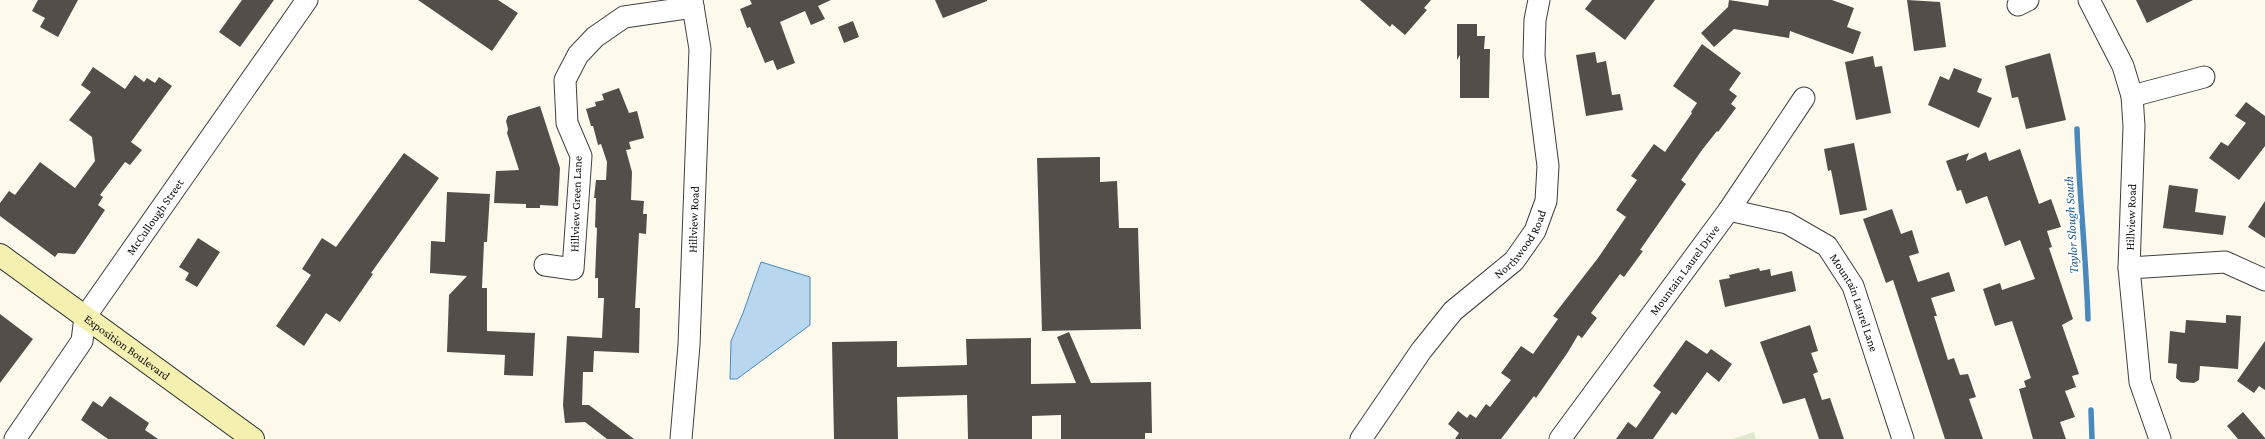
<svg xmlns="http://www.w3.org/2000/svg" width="2265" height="439" font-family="'Crimson Pro',serif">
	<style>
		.pitch { fill: #dfebcc }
		.water { fill: #b8d7ee; stroke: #4989bb }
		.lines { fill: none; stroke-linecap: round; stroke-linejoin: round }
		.stream { stroke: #4989bb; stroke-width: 5.5 }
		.building { fill: #534e4a }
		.street-casing { stroke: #3f3f3f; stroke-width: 23 }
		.secondary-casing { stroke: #2e2e2e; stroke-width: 24 }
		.street { stroke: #fff; stroke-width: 21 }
		.secondary { stroke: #f4f0b0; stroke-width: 22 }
		.labels { text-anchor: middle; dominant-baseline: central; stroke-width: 4; stroke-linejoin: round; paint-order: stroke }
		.street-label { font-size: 12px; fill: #0c0c0c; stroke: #fff }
		.water-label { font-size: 13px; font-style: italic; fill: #265c8d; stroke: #fff }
	</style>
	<rect width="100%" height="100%" fill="#fdfaed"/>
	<path class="pitch" d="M1754,432l2,7h-24z"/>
	<path class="water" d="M761,262l49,15v48l-73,54h-7l1,-38 12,-28z"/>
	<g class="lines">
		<g class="stream">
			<path d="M2077,129c2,64 9,126 11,190"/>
			<path d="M2091,410l1,29"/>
		</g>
	</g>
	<g class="building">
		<path d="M38,0h40l-20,37 -18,-10 5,-9 -13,-7z"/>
		<path d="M242,0h32l-34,47 -21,-15z"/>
		<path d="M418,0h80l20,13 -26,38z"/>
		<path d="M750,0h81l-13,6 7,13 -14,6 -6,-14 -25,11 15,41 -18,7 -4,-10 -8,3 -15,-36 -3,1 -7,-19 12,-5z"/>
		<path d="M935,0h52v1l-44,17z"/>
		<path d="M1360,0h71l-7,8 3,2 -22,25 -13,-11 -2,3z"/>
		<path d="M1592,0h63l-30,40 -40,-31z"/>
		<path d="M1729,0l39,6 1,-6h63l22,8 -7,19 14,5 -8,22 -63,-23 -1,7 -55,-9 -20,18 -13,-14 27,-26z"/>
		<path d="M1907,0l33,2 6,45 -32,4z"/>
		<path d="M2136,0h57l-46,23z"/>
		<path d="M853,21l6,16 -15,6 -6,-16z"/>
		<path d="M1457,24h20v12h8l-1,13h6l-1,49h-29v-43l-3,5z"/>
		<path d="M1702,44l39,29 -12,17 8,6 -6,8 5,4 -18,24 -1,-1 -15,19 -21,30 5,4 -46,66 3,1 -19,26 -4,-3 -29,39 6,5 -15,20 -4,-3 -10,17 -32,46 -2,-2 -33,43h-46l4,-6 -11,-9 10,-13 9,7 3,-4 6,4 10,-14 4,3 21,-27 -10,-7 20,-27 12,8 25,-35 -5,-3 45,-58 28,-41 -10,-7 21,-30 -6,-4 23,-32 11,8 27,-39 -1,-1 6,-9 -24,-17z"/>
		<path d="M1595,52l2,11 9,-2 6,34 8,-1 3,16 -37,6 -10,-61z"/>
		<path d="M2050,53l16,67 -40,9 -8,-32 -6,1 -7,-32z"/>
		<path d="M1873,56l2,11 7,-1 9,47 -35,7 -11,-58z"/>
		<path d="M93,67l32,22 10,-14 9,7 3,-4 8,5 4,-6 13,9 -41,56 11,8 -12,15 -5,-3 -25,33 3,2 -5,8 7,5 -23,34 -7,10 -17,-1 -3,4 -55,-41v-13l9,-12 6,4 25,-33 35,26 20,-27 -3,-24 -23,-17 22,-28 -10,-7z"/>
		<path d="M1954,68l28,11 -5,13 15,6 -13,30 -51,-23 12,-29 9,4z"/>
		<path d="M619,88l10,25 8,-2 7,27 -15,4 2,7 -5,1 6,22 -1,28 13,1 -1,13h4l-1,20 -7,-1 -4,75h5l-1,45 -45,-2 -1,21h-10l-1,33h7l45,34h-27l-22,-17 -20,1 -2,-18 4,-69 35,2 2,-40h-6v-20h-3l2,-50 -2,-1 1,-29h-2l2,-18h10l1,-18 -6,-18 -3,1 -5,-19h-2l-5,-17 10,-3 -1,-4 9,-2 -2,-6z"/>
		<path d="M2246,102l19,14v30l-26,34 -30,-22 12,-16 7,4 18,-23 -11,-7z"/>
		<path d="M540,106l20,62 -2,38 -18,-1v3h-14v-4l-32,-1 2,-32 23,-1 -12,-37 1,-4 -2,-8 2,-5z"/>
		<path d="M1854,143l13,67 -27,5 -9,-45 -3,1 -4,-22z"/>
		<path d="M2020,149l19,55 12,-5 10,28 -14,4 5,16 -3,1 24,71 -11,6 17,49 -7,2 4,11 -11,4 10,26 -15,5 6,17h-33l-14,-50 7,-2 -2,-6 7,-3 -19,-57 -17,5 -12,-37 17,-6 2,7 33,-11 -15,-39 -15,6 -18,-50 -21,8 -5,-14 -4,1 -11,-30 23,-8 -3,8 20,-9 3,9z"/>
		<path d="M404,153l35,25 -68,95 2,1 -33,48 -14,-9 -22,33 -28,-20 35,-51 -9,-6 20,-31 14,9z"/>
		<path d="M1100,157v25l17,-1 2,47h19l3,101 -99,2 -5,-173z"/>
		<path d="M2169,185l29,4 -3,23 31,4 -3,19 -60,-7z"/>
		<path d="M447,192l43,2 -3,48h-3l-2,46h5v43l48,2 -2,43 -29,-1 1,-20 -58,-3 2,-57 18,-19 -37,-3 1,-32 14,1z"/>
		<path d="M2265,201v37l-17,-11z"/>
		<path d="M1892,209l9,25 11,-4 7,23 -10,3 9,26 31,-10 6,19 -24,7 6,18h-3l14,44 6,-2 6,17 8,-1 8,23 -7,2 14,40h-38l-52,-159 -7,3 -23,-64z"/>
		<path d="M198,238l22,14 -23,35 -12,-7 4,-7 -10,-6z"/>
		<path d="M1759,268l1,3 10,-2 1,7 21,-5 4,20 -71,16 -6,-27 11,-2 -1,-3z"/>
		<path d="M0,314l33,25 -33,44z"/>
		<path d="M2226,315l15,1 -3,53 -38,-3 -1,14 -5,3 -13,-1 -5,-4 1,-14 -9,-1 2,-32 15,2 1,-13 40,3z"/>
		<path d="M1810,325l8,26 -7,2 7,19 -5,2 9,26 8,-2 14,41h-25l-14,-41 -22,6 -23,-62z"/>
		<path d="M1069,332l22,51 60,-1 1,51h-7v6h-84v-24l-29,1v23h-64l-1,-44 -70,2 1,42h-64l-2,-97 65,-1v26l70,-2 -1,-26 65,-1v46l45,-1 -19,-46z"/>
		<path d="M1686,340l21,14 4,-5 21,15 -13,18 -12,-10 -31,43 -4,-3 -19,27h-37l12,-17 8,6 25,-36 -8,-6z"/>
		<path d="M2265,341v49l-6,-4 -5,7 -17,-12z"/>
		<path d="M110,396l39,27 -4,7 13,9h-50l-27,-19 12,-19 9,6z"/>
		<path d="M2243,412l22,26v1h-27l-11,-13z"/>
	</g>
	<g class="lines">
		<g class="street-casing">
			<g id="street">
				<path d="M2089,0l34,66 9,30 2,30 -5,142 11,114 20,57"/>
				<path d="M2018,5l10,-5"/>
				<path d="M2132,96l72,-19"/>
				<path id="s1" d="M1729,210l58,13 40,23 26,40 50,153"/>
				<path d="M545,265l28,4 8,-113 -14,-33 -2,-43 13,-25 17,-18 29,-20 69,-10"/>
				<path d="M2129,268l96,-6 40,18"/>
				<path id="s2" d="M15,439l67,-98 3,-24 222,-317"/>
				<path id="s3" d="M681,439l8,-94 11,-296 -8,-49"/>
				<path id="s4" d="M1361,439l60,-88 32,-40 61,-50 21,-30 11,-30 2,-35 -14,-110 1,-36 4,-20"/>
				<path id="s5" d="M1560,439l169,-229 75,-112"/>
			</g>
		</g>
		<g class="secondary-casing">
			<g id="secondary">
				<path id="s6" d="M0,255l253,184"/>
			</g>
		</g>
		<use href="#street" class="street"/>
		<use href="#secondary" class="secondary"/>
	</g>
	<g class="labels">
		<g class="street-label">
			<text transform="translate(576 204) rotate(-88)">Hillview Green Lane</text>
			<text stroke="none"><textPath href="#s2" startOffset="265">McCullough Street</textPath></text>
			<text transform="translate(2131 217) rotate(-88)">Hillview Road</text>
			<text stroke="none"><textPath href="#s3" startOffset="220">Hillview Road</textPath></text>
			<text stroke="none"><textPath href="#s4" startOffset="254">Northwood Road</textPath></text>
			<text stroke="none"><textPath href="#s5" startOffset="210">Mountain Laurel Drive</textPath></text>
			<text stroke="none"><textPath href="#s1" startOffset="169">Mountain Laurel Lane</textPath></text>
			<text stroke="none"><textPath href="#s6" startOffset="157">Exposition Boulevard</textPath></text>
		</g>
		<g class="water-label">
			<text transform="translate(2071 225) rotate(-93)">Taylor Slough South</text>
		</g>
	</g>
</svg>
